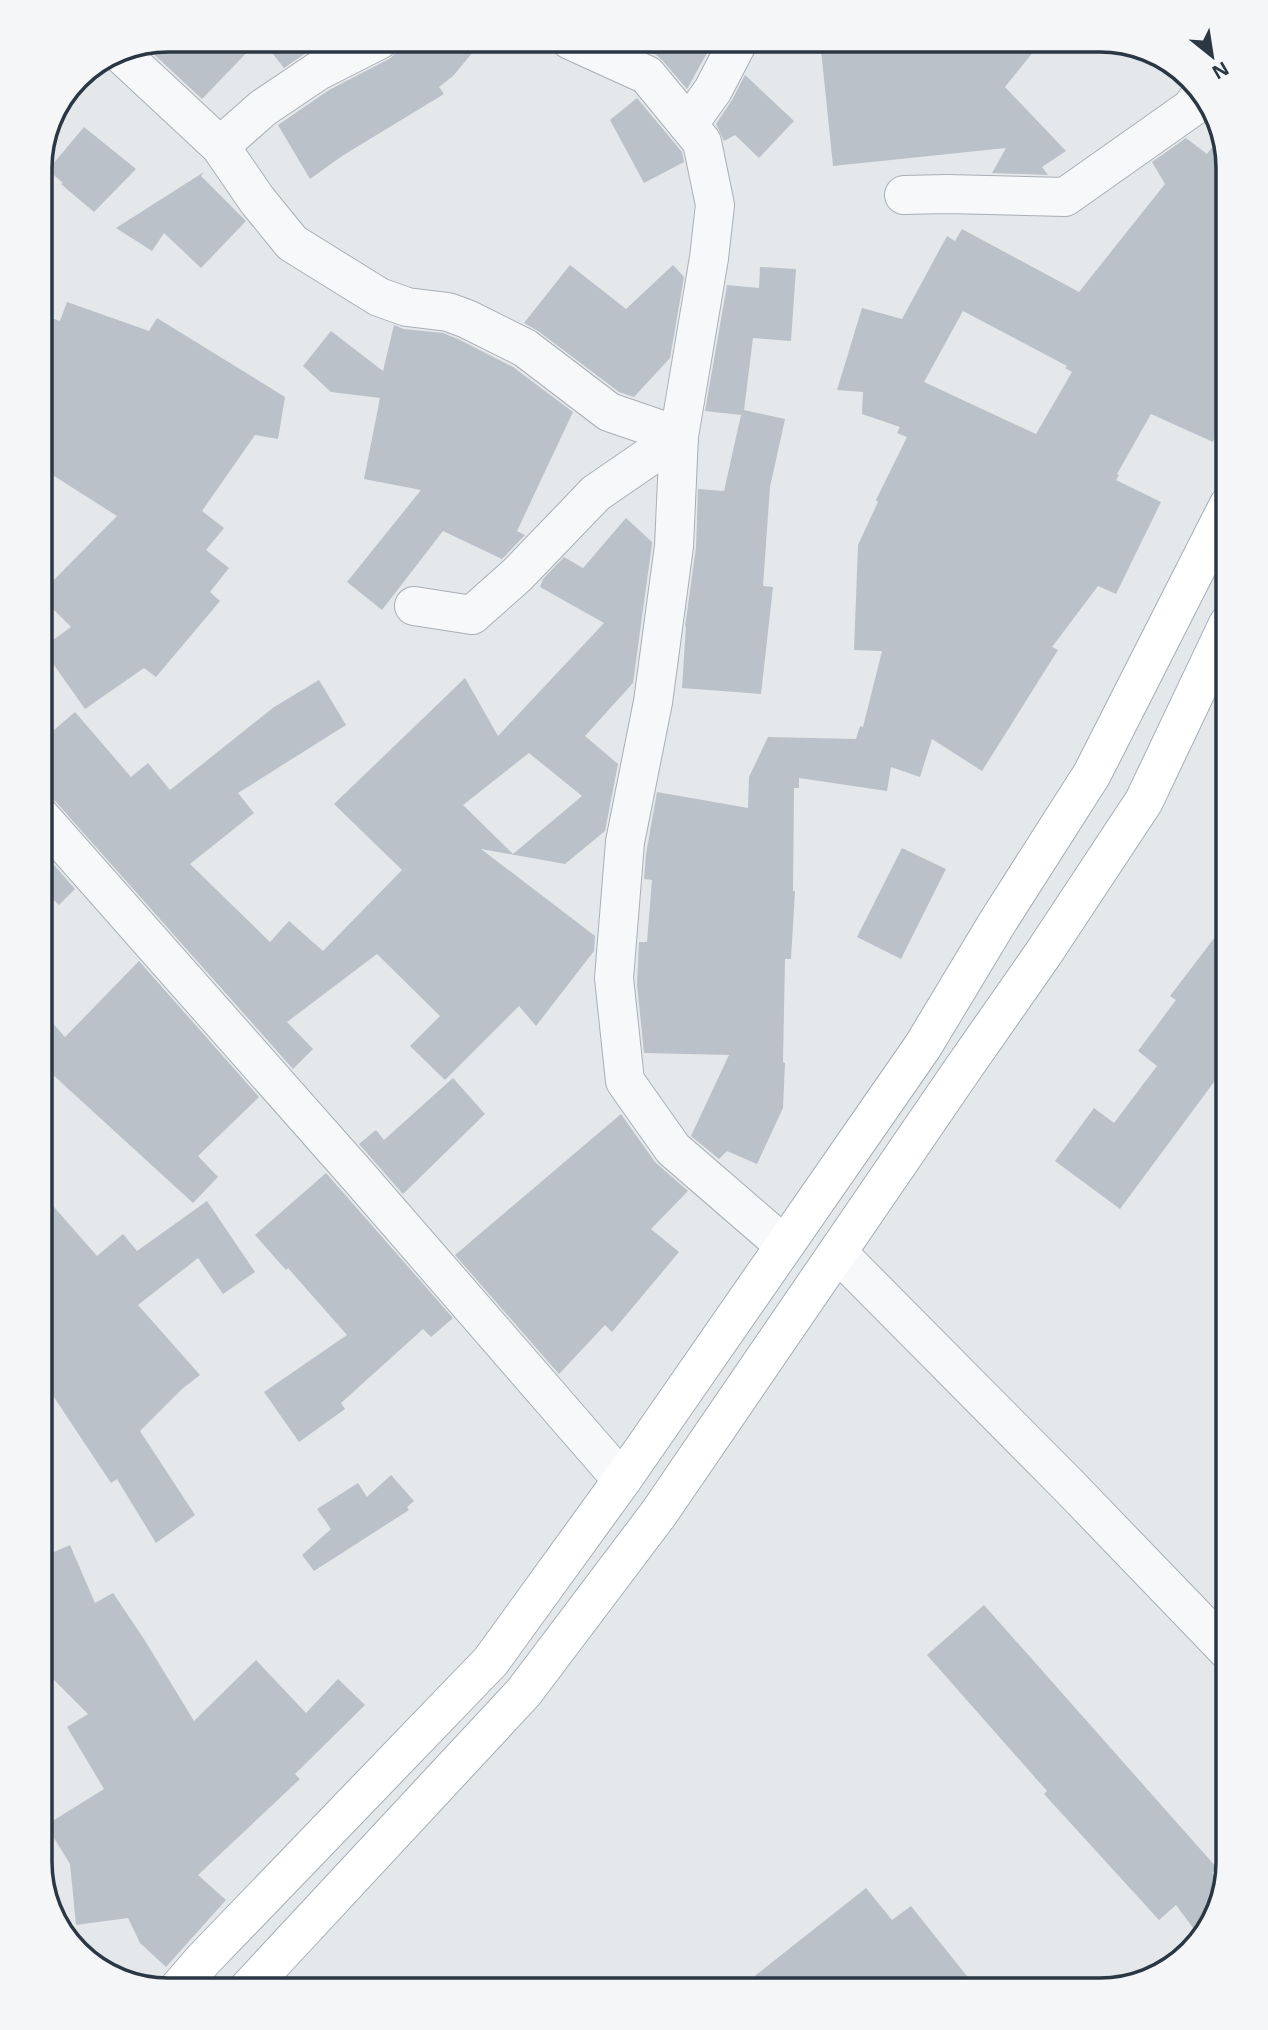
<svg xmlns="http://www.w3.org/2000/svg" width="1268" height="2030" font-family="'Open Sans',sans-serif">
	<style>
		.building { fill: #bbc1c9; fill-rule: evenodd }
		.lines { fill: none; stroke-linecap: round; stroke-linejoin: round }
		.minor-casing { stroke: #a9afb6; stroke-width: 40 }
		.major-casing { stroke: #a3adb7; stroke-width: 40 }
		.minor { stroke: #f7f8fa; stroke-width: 38 }
		.major { stroke: #fff; stroke-width: 38 }
		.rim { fill: none; stroke: #2c3744; stroke-width: 3.5 }
	</style>
	<rect width="100%" height="100%" fill="#e4e8eb"/>
	<g class="building">
		<path d="M169,40h90l-57,59 -58,-54z"/>
		<path d="M262,40h68l-24,13 -22,15z"/>
		<path d="M401,40h82l-30,36 -14,11 5,7 -102,62 -32,23 -32,-54 51,-35 60,-31 9,-8z"/>
		<path d="M624,40h85l3,4 -25,45 -24,-28 -7,-6z"/>
		<path d="M820,40l222,1 -37,46 61,64 -24,16 6,8 -56,-2 14,-25 -173,18z"/>
		<path d="M745,75l49,46 -35,37 -24,-23 -11,6 -8,-17 16,-24z"/>
		<path d="M637,98l45,54 2,10 -40,21 -34,-63z"/>
		<path d="M84,127l52,42 -42,43 -33,-28 2,-1 -15,-13z"/>
		<path d="M1220,137l8,32v242l-15,31 -62,-28 -34,60 2,1 -3,5 45,22 -45,92 -18,-8 -46,61 6,3 -76,121 -50,-32 -12,38 -29,-10 -4,24 -88,-13v10h-5l-1,103h2l-4,68h-6l-2,103 2,1 -2,45 -26,56 -30,-13 -8,8 -28,-23 38,-81 -85,-2 -7,-69 2,-42h8l5,-62 -8,-1 2,-25 11,-62 91,16 1,-31 19,-40 88,2 4,-13 3,1 19,-76 -28,-1 4,-105 20,-43 -2,-2 31,-63 -10,-4 3,-6 -38,-13 1,-22 -26,-2 25,-82 40,11 45,-83 8,5 7,-12 117,63 86,-108 -13,-22 34,-24 21,16zM963,311l104,55 -2,2 7,4 -36,62 -112,-52z"/>
		<path d="M204,172l-3,4 45,45 -45,47 -37,-35 -12,18 -36,-23z"/>
		<path d="M570,265l56,44 47,-44 11,12 -14,81 -36,39 -15,-5 -81,-61 -14,-8z"/>
		<path d="M760,267l36,2 -5,72 -38,-3 -9,72 41,9 -15,68 -7,99 10,1 -12,107 -79,-6 4,-62 -1,1 11,-80 2,-58 26,2 17,-76 -36,-4 22,-126 32,3z"/>
		<path d="M67,302l82,29 8,-13 128,79 -7,42 -23,-4 -53,76 22,17 -18,22 23,18 -19,24 10,9 -64,76 -12,-9 -59,41 -43,-61 29,-21 -31,-31v-2l77,-78 -77,-49v-153l20,7z"/>
		<path d="M394,325l10,4 39,4 15,6 55,28 60,45 -56,119 8,4 -23,24 -59,-28 -61,79 -35,-28 74,-92 -57,-11 16,-81 -49,-6 -28,-26 28,-35 52,40z"/>
		<path d="M626,518l26,24v2l-19,139 -48,53 33,28 -13,67 -40,33 -84,-15 114,87 -1,15 -58,75 -17,-20 -74,74 -35,-34 30,-30 -63,-62 -90,68 26,27 -20,20 -237,-267 -8,-6 -8,-1v-53l35,-30 56,65 17,-14 22,27 104,-83 45,-27 27,45 -108,68 16,20 -64,51 80,78 19,-21 34,30 79,-81 -68,-66 131,-126 33,58 106,-113 -64,-36 3,-8 21,-22 19,11zM529,753l53,43 -69,58 -50,-49z"/>
		<path d="M902,848l44,21 -45,90 -44,-22z"/>
		<path d="M40,849l35,40 -16,16 -19,-18z"/>
		<path d="M1228,920v143l-108,146 -65,-48 39,-53 20,15 43,-57 -19,-15 38,-51 -6,-4z"/>
		<path d="M139,961l120,136 -61,59 20,21 -25,26 -153,-140v-54l25,28z"/>
		<path d="M453,1078l32,36 -82,80 -44,-50 17,-14 8,10z"/>
		<path d="M621,1114l34,48 33,29 -37,38 28,23 -67,80 -7,-7 -46,49 -104,-119z"/>
		<path d="M326,1173l127,145 -22,19 -8,-8 -82,74 4,6 -46,33 -35,-50 83,-57 -59,-67 -2,2 -31,-35z"/>
		<path d="M40,1191l57,65 26,-22 14,17 70,-50 48,71 -32,22 -25,-36 -60,47 62,70 -18,14 -42,42 55,84 -39,28 -39,-64 -6,4 -71,-107z"/>
		<path d="M391,1475l23,26 -7,6 2,3 -95,61 -12,-16 29,-26 -14,-20 41,-26 9,14z"/>
		<path d="M70,1545l25,58 18,-10 31,46 50,82 62,-61 50,53 32,-34 27,26 -70,69 5,5 -102,96 28,25 -60,67 -26,-24 -12,-25 -52,7 -6,-61 -24,-39 58,-36 -37,-62 21,-13 -36,-36 -12,-19v-101z"/>
		<path d="M984,1605l233,263 -5,5 9,12 -11,41 -11,10 -23,-31 -17,15 -115,-126 3,-3 -120,-136z"/>
		<path d="M866,1888l26,32 19,-14 67,84h-241z"/>
	</g>
	<g class="lines">
		<g class="minor-casing">
			<g id="minor">
				<path d="M570,40l77,35 55,67 13,63 -6,53 -30,178 -5,110 -21,156 -28,140 -11,136 11,103 48,68 111,96"/>
				<path d="M118,51l102,95 37,54 35,43 87,54 28,10 41,5 19,7 58,29 84,64 70,24"/>
				<path d="M688,125l25,-35 26,-50"/>
				<path d="M220,146l43,-38 55,-37 61,-31"/>
				<path d="M904,195l43,-1 118,3 126,-89 9,-12"/>
				<path d="M414,606l58,9 45,-40 79,-82 83,-57"/>
				<path d="M40,816l319,361 263,303"/>
				<path d="M838,1253l231,233 159,165"/>
			</g>
		</g>
		<g class="major-casing">
			<g id="major">
				<path d="M178,1989l25,-29 288,-299 131,-181 301,-434 74,-123 95,-149 136,-268"/>
				<path d="M247,1990l277,-298 135,-179 301,-440 83,-119 101,-153 84,-177"/>
			</g>
		</g>
		<use href="#minor" class="minor"/>
		<use href="#major" class="major"/>
	</g>
	<path d="M0 0H1268V2030H0ZM168 52H1100A116 116 0 0 1 1216 168V1862A116 116 0 0 1 1100 1978H168A116 116 0 0 1 52 1862V168A116 116 0 0 1 168 52Z" fill="#f4f6f8" fill-rule="evenodd"/>
	<path class="rim" d="M168 52H1100A116 116 0 0 1 1216 168V1862A116 116 0 0 1 1100 1978H168A116 116 0 0 1 52 1862V168A116 116 0 0 1 168 52Z"/>
	<g transform="translate(1212 56) rotate(150)" stroke="#f4f6f8" stroke-width="5" paint-order="stroke">
	<path d="M0-5L12 26L0 18L-12 26Z" fill="#2c3744"/>
	<text y="-10" font-size="19" font-weight="bold" text-anchor="middle" fill="#2c3744">N</text>
	</g>
</svg>
